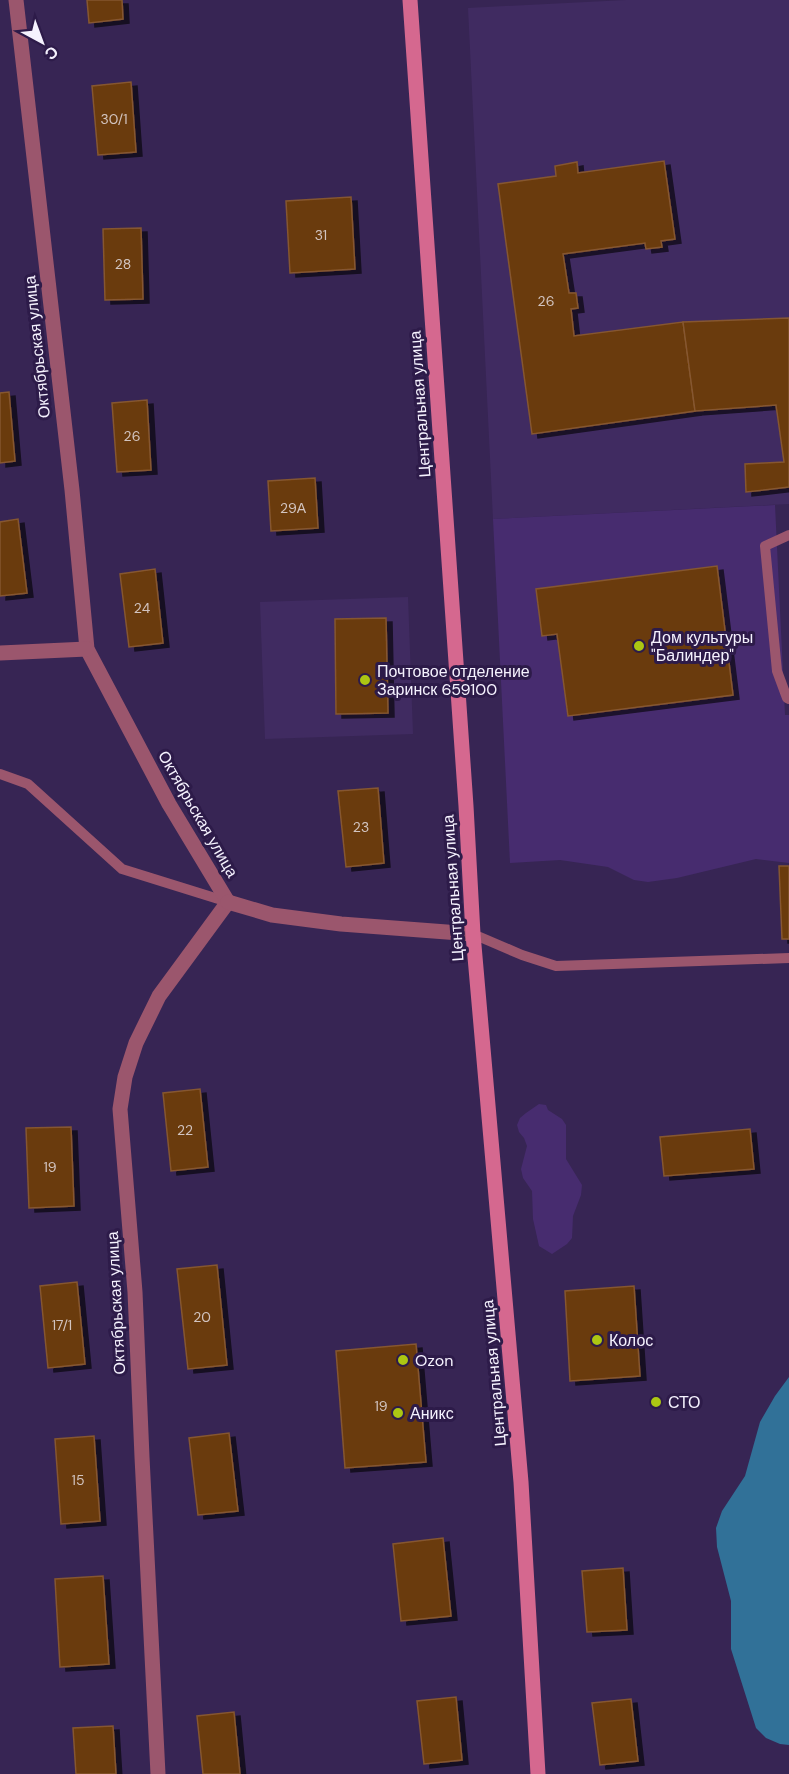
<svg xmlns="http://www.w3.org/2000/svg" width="789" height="1774" font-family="'DM Sans',sans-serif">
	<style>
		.built { fill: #402b61 }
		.green { fill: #472c6f }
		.water { fill: #317198 }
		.building { fill: #6b3a08; stroke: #855730; stroke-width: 1.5; filter: url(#shadow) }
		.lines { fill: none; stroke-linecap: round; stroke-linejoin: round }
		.lane { stroke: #9b566d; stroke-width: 10 }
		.street { stroke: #9b566d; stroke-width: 15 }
		.secondary { stroke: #d5688f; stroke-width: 15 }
		.poi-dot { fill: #acc613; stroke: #2d1b49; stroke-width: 2 }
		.labels { text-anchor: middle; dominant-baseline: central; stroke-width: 6; stroke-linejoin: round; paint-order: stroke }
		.number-label { font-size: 14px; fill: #d2c4c0 }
		.street-label { font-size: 16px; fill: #f5f2fe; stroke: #2d1b49 }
		.poi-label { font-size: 16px; fill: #f5f2fe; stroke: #2d1b49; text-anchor: start }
	</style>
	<defs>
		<filter id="shadow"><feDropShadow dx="6" dy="4" stdDeviation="0" flood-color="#0009"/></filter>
	</defs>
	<rect width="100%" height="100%" fill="#372554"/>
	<g class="built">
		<path d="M626,0h163v504l-296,15 -25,-511z"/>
		<path d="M408,597l5,137 -148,5 -5,-137z"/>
	</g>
	<g class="green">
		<path d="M775,505l10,210h4v148l-33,-4 -79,19 -29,4 -14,-2 -26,-13 -48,-7 -50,3 -17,-344z"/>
		<path d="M539,1104l7,1 2,5 14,9 4,6v34l16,26 -1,10 -8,21 -1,22 -5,6 -15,10 -13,-8 -6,-27 -1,-28 -9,-13 -2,-9 6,-23 -3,-8 -5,-6 -2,-7 3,-7 6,-5z"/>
	</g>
	<path class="water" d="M789,1377v368l-9,-1 -14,-6 -10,-10 -25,-79v-48l-14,-54 -1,-19 6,-17 23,-35 15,-54 15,-26z"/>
	<g class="building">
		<path d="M87,0h35l1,19 -34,4z"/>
		<path d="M131,82l5,70 -38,3 -6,-69z"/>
		<path d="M664,161l11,78 -14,2 1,6 -16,2 -1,-6 -82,11 6,39h7l2,15 -7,1 3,27 109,-14 12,89 -163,23 -34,-250 58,-8 -1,-10 22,-4 1,11z"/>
		<path d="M351,197l4,72 -65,4 -4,-72z"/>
		<path d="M141,228l2,71 -38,1 -2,-71z"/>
		<path d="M789,318v169l-43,5 -1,-28 39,-2 -8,-57 -81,6 -12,-89z"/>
		<path d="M9,392l6,69 -15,2v-70z"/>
		<path d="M147,400l4,70 -34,2 -5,-69z"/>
		<path d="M315,478l3,50 -47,3 -3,-50z"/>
		<path d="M18,519l9,74 -27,3v-74z"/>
		<path d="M717,566l16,129 -165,21 -11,-82 -15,2 -6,-47z"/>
		<path d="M155,569l8,74 -34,4 -9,-73z"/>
		<path d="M386,618l2,95 -52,1 -1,-95z"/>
		<path d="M378,788l6,75 -38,4 -8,-76z"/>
		<path d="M779,866h10v73h-7z"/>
		<path d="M200,1089l8,78 -37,4 -8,-78z"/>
		<path d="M71,1127l3,79 -45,2 -3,-80z"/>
		<path d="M750,1129l4,40 -90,7 -4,-39z"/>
		<path d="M217,1265l10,100 -39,4 -11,-100z"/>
		<path d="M77,1282l8,82 -37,4 -8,-82z"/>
		<path d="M634,1286l6,90 -70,5 -5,-90z"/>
		<path d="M416,1344l10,118 -81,6 -9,-117z"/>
		<path d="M229,1433l9,78 -40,4 -9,-77z"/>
		<path d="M94,1436l6,85 -39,3 -6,-85z"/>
		<path d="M443,1538l8,78 -50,5 -8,-77z"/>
		<path d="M623,1568l4,62 -40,2 -5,-61z"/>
		<path d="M103,1576l6,88 -49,3 -5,-88z"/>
		<path d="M456,1697l6,63 -38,4 -7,-63z"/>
		<path d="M631,1699l7,62 -38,4 -8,-62z"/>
		<path d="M234,1712l6,62h-37l-6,-58z"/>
		<path d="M113,1726l3,48h-40l-3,-46z"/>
	</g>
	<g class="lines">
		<g class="lane">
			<path d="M789,535l-24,11 12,125 10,27 2,1"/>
			<path d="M0,774l28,10 94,85 106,33"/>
			<path d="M473,934l49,21 34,11 233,-8"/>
		</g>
		<g class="street">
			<path d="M16,0l56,490 15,159 82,155 59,98 -69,94 -23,47 -11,34 -5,32 15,183 7,165 16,317"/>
			<path d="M0,653l87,-4"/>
			<path d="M228,902l44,13 69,9 132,10"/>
		</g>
		<path class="secondary" d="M410,0l56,806 7,128 48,548 17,292"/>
	</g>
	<g class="poi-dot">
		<circle cx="639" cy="646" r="6"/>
		<circle cx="365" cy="680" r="6"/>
		<circle cx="597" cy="1340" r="6"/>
		<circle cx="403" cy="1360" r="6"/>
		<circle cx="656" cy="1402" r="6"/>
		<circle cx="398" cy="1413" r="6"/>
	</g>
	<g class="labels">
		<g class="number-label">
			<text x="114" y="119">30/1</text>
			<text x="321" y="235">31</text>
			<text x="123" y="264">28</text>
			<text x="546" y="301">26</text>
			<text x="132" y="436">26</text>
			<text x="293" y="508">29А</text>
			<text x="142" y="608">24</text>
			<text x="361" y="827">23</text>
			<text x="185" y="1130">22</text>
			<text x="50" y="1167">19</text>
			<text x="202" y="1317">20</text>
			<text x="62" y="1325">17/1</text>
			<text x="381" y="1406">19</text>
			<text x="78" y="1480">15</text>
		</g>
		<g class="street-label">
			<text transform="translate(37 347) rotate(-96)">Октябрьская улица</text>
			<text transform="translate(420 404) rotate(-94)">Центральная улица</text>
			<text transform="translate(198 814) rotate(60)">Октябрьская улица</text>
			<text transform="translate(453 888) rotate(-94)">Центральная улица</text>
			<text transform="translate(116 1303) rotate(-93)">Октябрьская улица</text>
			<text transform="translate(494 1373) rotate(-95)">Центральная улица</text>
		</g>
		<g class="poi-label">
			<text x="651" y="637">Дом культуры<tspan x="651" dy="18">"Балиндер"</tspan></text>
			<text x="377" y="671">Почтовое отделение<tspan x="377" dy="18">Заринск 659100</tspan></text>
			<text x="609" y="1340">Колос</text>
			<text x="415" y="1360">Ozon</text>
			<text x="668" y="1402">СТО</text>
			<text x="410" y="1413">Аникс</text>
		</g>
	</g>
	<g transform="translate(42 42) rotate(139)" stroke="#2d1b49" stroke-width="4.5" paint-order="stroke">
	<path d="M0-4.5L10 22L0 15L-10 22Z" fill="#f5f2fe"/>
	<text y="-9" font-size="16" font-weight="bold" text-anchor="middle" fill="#f5f2fe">С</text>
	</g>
</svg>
